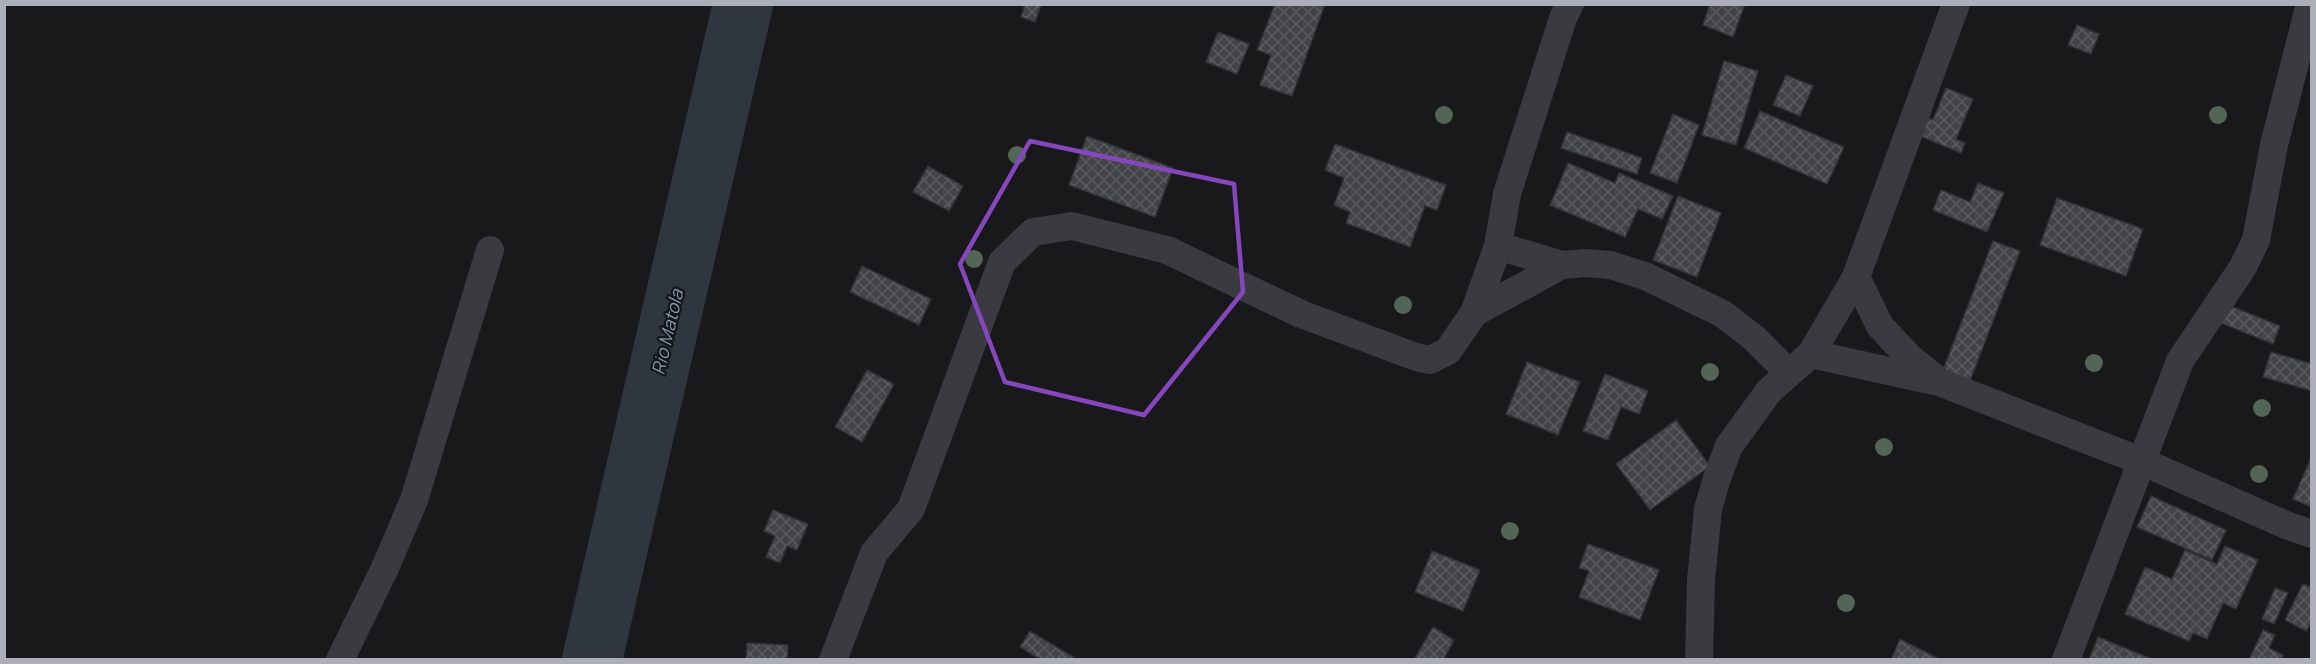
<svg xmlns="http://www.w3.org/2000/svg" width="2316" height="664" font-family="Manrope,sans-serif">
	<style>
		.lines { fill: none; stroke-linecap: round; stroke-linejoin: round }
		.river { stroke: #2f363f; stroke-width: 60 }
		.building { fill: url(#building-cross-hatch); stroke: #333337; stroke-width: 1.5 }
		.minor { stroke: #3a3a40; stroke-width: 28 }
		.tree { fill: #536557 }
		.marked { fill: none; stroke: #8546be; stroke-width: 4.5; stroke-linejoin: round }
		.labels { text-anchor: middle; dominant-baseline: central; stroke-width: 4.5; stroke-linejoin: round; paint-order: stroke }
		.water-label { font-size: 18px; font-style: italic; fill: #849ab3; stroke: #141416 }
	</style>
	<defs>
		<pattern id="building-cross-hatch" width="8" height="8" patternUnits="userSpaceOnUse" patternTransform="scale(1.5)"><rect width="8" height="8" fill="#434448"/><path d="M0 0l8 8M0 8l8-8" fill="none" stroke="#5b5c60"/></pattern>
	</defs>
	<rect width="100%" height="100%" fill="#19191b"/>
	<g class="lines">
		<path class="river" d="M592,660l151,-656"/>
	</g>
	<g class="building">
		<path d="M1025,4l16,1 -6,17 -14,-5z"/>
		<path d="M1275,4h50l-33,92 -32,-11 11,-30 -14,-5z"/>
		<path d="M1710,4h35l-12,33 -30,-12z"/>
		<path d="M2077,25l22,9 -8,20 -23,-9z"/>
		<path d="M1218,32l31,12 -12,30 -31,-12z"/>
		<path d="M1724,61l34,10 -22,74 -34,-10z"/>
		<path d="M1786,75l27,11 -13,30 -27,-11z"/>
		<path d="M1946,88l27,11 -17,40 9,4 -4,10 -41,-17 7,-18 6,2z"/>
		<path d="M1760,111l84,36 -17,37 -83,-36z"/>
		<path d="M1673,114l26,11 -22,58 -27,-10z"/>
		<path d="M1567,132l75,26 -5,16 -76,-26z"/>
		<path d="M1087,136l86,32 -18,49 -86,-32z"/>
		<path d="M1335,144l111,41 -9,25 -12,-4 -15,41 -64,-24 4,-11 -16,-7 10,-27 -19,-8z"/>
		<path d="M1568,163l47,20 4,-10 54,23 -11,23 -24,-10 -13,28 -75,-32z"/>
		<path d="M928,166l35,20 -14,25 -36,-19z"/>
		<path d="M1978,183l26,10 -17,39 -54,-22 8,-20 29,12z"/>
		<path d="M1678,196l43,17 -24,64 -44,-17z"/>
		<path d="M2057,198l86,31 -17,47 -86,-31z"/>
		<path d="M1993,241l27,10 -52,135 -27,-11z"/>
		<path d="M862,266l69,33 -12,26 -69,-33z"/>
		<path d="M2228,305l52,21 -7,18 -52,-21z"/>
		<path d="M2271,352l41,12v27l-49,-14z"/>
		<path d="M1527,362l53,20 -22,53 -52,-21z"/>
		<path d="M867,370l27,14 -32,58 -27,-15z"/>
		<path d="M1605,374l43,17 -9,23 -18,-7 -13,33 -25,-9z"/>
		<path d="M1676,420l34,46 -60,44 -34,-46z"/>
		<path d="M2312,456v51l-19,-8z"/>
		<path d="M2151,496l75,34 -14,30 -75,-33z"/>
		<path d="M773,510l35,14 -11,26 -10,-4 -7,17 -14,-6 9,-21 -11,-5z"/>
		<path d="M1588,544l71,26 -19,50 -61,-23 10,-26 -10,-3z"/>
		<path d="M2225,546l33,14 -22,49 -13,-6 -16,36 -14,-6 -4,8 -64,-27 20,-47 27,12 13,-29 32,14z"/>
		<path d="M1432,551l48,19 -17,41 -48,-19z"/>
		<path d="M2303,584l9,4v34l-6,9 -21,-11z"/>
		<path d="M2275,588l13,5 -14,31 -12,-5z"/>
		<path d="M1433,627l21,13 -11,20h-25l-3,-2z"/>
		<path d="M2263,630l12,5 -6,13 14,7 -2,5h-32z"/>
		<path d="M1030,631l48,29h-37l-21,-13z"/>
		<path d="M2098,637l56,23h-65z"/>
		<path d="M1900,639l41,21h-50z"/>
		<path d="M747,643l41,2 -1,15h-41z"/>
	</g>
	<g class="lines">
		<g class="minor">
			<path d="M1498,246l64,19 23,-2 25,2 35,11 78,38 31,24 34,34"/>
			<path d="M1856,277l24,49 30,32 25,20"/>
			<path d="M1474,313l88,-48"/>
			<path d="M1811,354l128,28 202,79 145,64 26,9"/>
			<path d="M340,660l45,-92 29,-68 76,-250"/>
			<path d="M833,660l41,-107 37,-44 91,-247 31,-30 39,-6 95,24 134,64 115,43 14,3 18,-9 26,-38 24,-67 9,-52 56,-176 7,-14"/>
			<path d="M1699,660l2,-80 7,-71 9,-31 12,-32 40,-55 42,-37 45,-77 100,-273"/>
			<path d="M2066,660l114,-299 63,-94 13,-27 18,-95 36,-141"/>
		</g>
	</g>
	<g class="tree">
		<circle cx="1444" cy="115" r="9"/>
		<circle cx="2218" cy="115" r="9"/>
		<circle cx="1017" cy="155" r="9"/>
		<circle cx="974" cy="259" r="9"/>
		<circle cx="1403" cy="305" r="9"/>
		<circle cx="2094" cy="363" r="9"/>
		<circle cx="1710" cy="372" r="9"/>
		<circle cx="2262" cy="408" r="9"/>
		<circle cx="1884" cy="447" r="9"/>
		<circle cx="2259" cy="474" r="9"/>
		<circle cx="1510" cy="531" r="9"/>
		<circle cx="1846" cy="603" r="9"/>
	</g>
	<path class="marked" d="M1030,141l204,43 9,108 -99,123 -139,-33 -45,-118z"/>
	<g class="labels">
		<g class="water-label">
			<text transform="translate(667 332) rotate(-77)">Rio Matola</text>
		</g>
	</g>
	<rect width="2316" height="664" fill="none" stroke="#acafba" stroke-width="12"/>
</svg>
